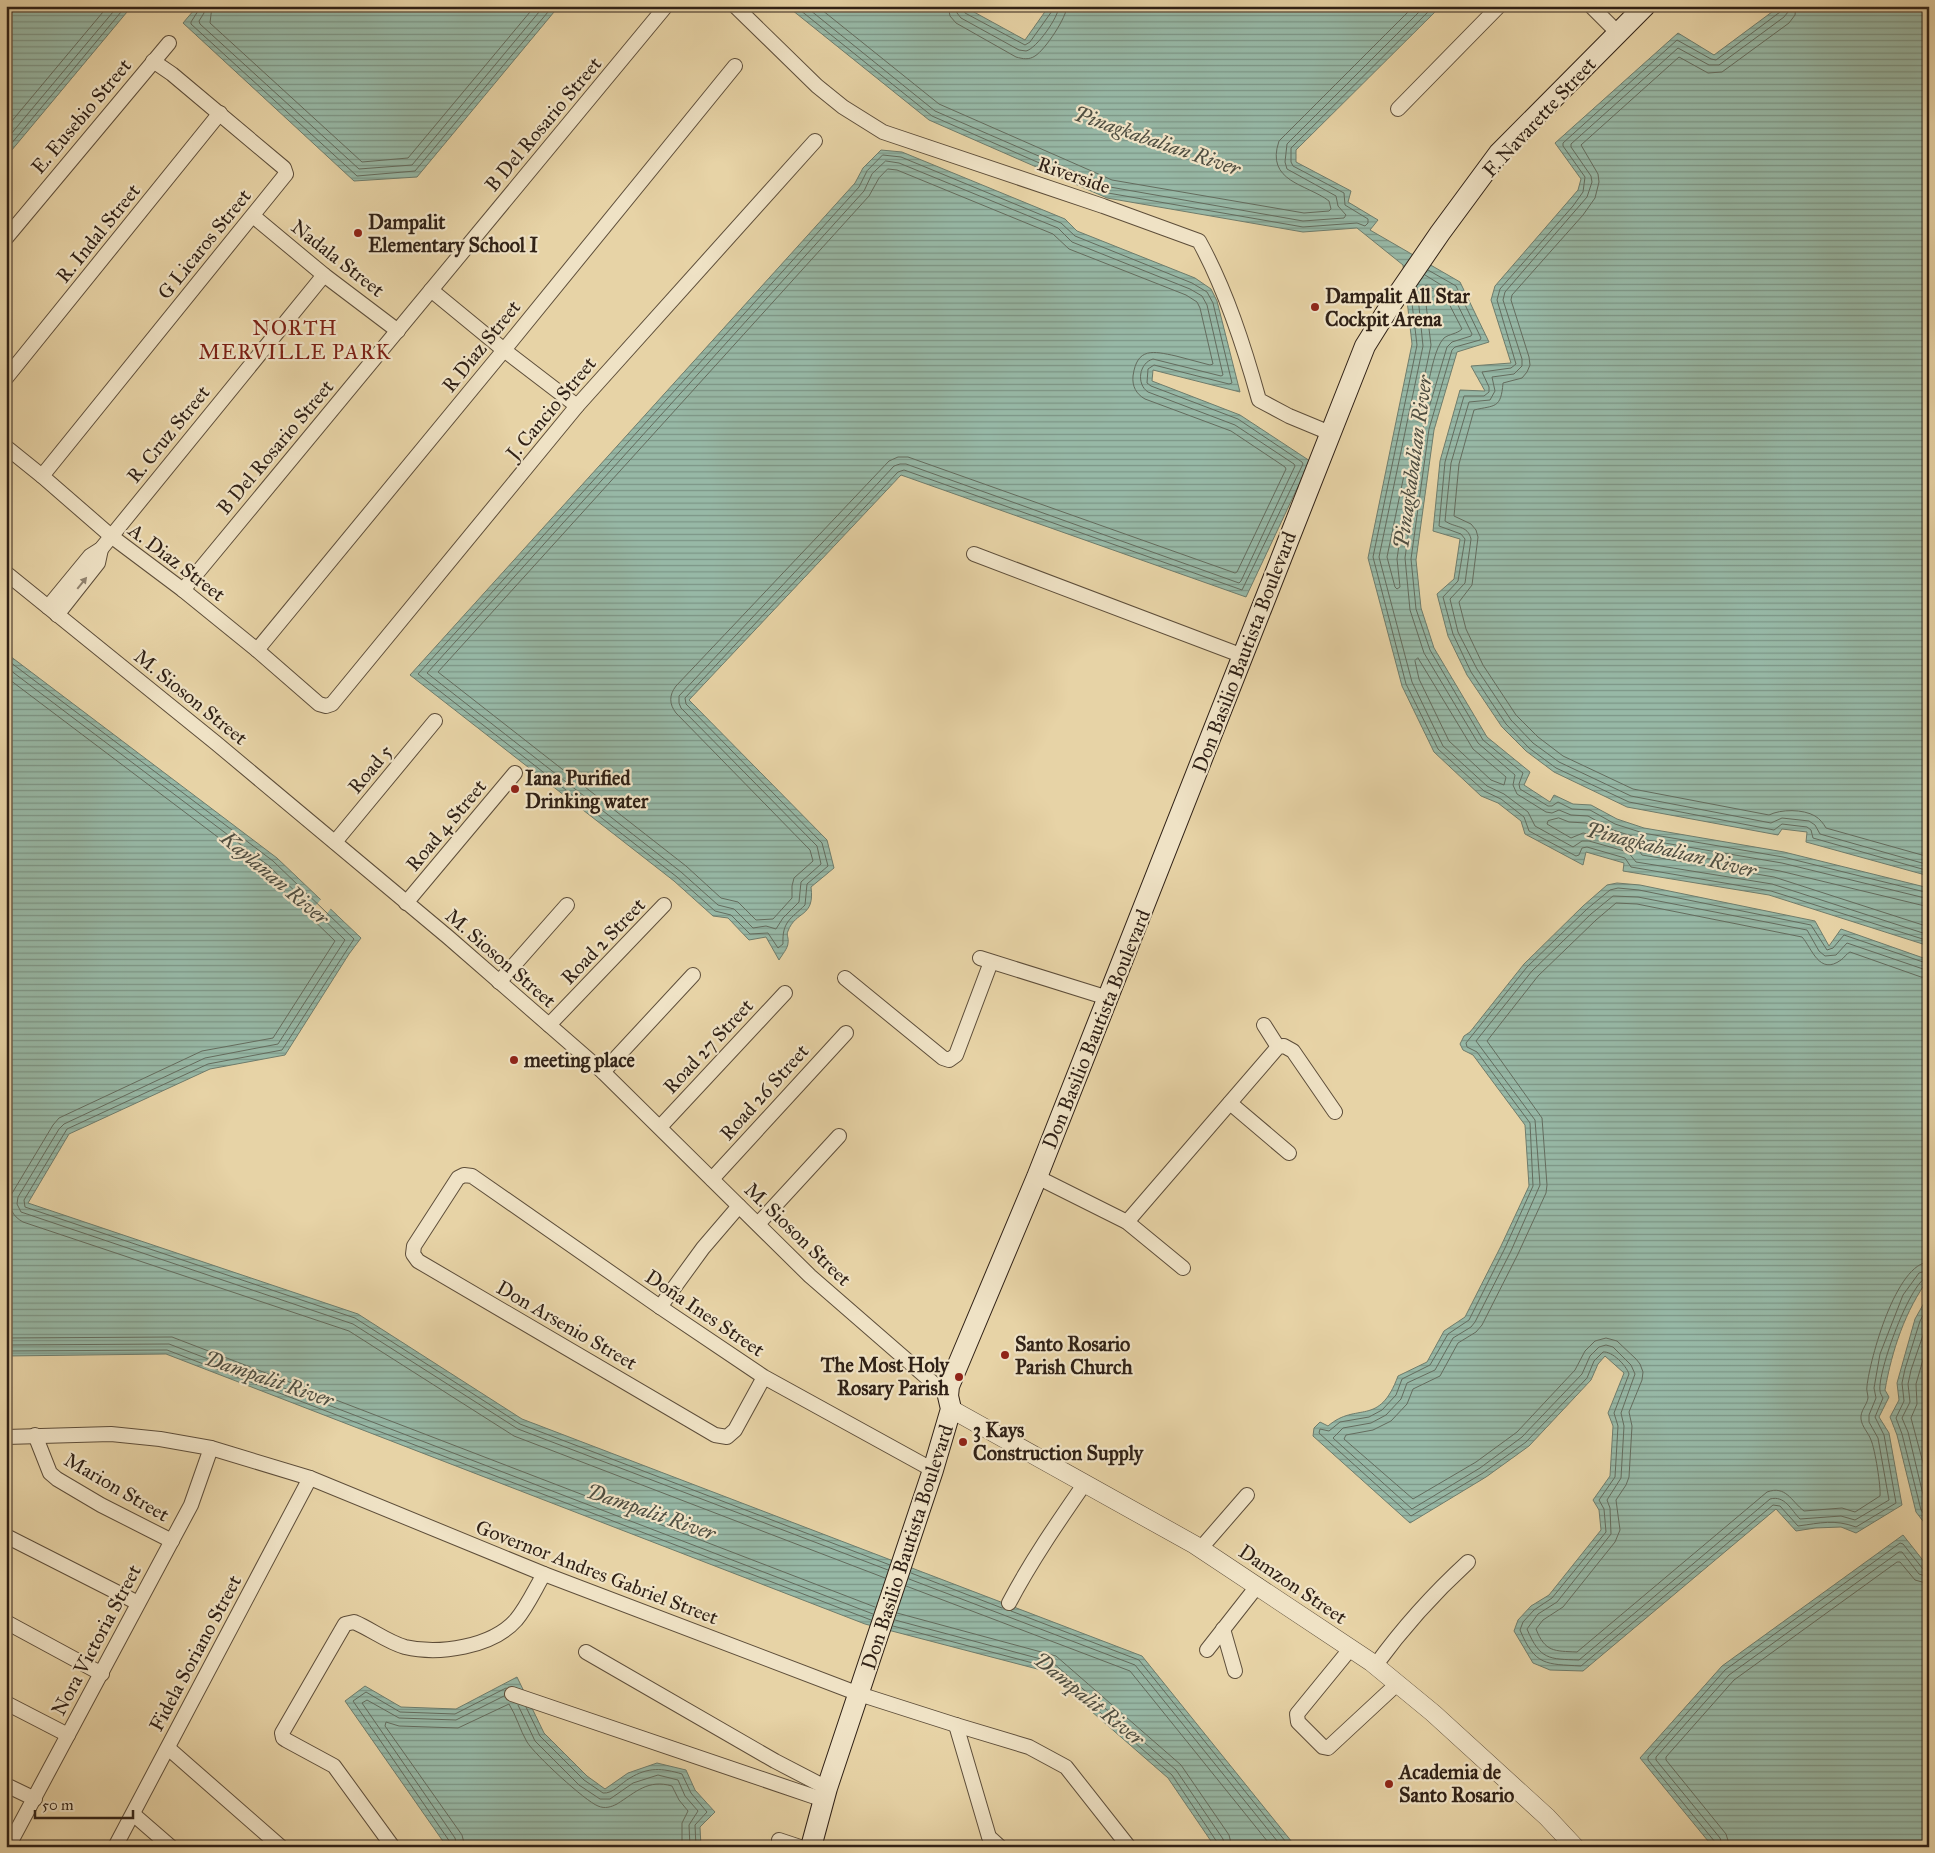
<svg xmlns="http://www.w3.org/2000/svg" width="1935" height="1853" font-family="'IM FELL Great Primer',serif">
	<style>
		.water { fill: url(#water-rules); stroke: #6e7c6c }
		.pier { fill: #e7d3a6 }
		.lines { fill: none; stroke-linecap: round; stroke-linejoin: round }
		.shore { stroke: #646c5e; stroke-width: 1 }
		.minor-casing { stroke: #5e4e3a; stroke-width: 16 }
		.tertiary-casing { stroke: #5e4e3a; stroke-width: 19 }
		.secondary-casing { stroke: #302116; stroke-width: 22 }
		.minor { stroke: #efe2c5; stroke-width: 14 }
		.tertiary { stroke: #efe2c5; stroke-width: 18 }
		.secondary { stroke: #efe2c5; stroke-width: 20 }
		.oneway { fill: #90826e }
		.poi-dot { fill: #8f2418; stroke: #efe2c5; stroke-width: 2 }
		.labels { text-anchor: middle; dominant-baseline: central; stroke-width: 4.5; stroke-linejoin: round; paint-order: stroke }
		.street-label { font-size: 20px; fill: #302116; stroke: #efe2c5 }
		.poi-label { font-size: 20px; font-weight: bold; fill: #302116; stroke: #efe2c5; text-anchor: start }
		.water-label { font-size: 21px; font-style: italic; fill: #4f4e41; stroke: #efe2c5 }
		.neighbourhood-label { font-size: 21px; letter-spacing: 1px; fill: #7a1f14; stroke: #efe2c5 }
	</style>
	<defs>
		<pattern id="water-rules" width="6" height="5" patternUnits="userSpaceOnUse" patternTransform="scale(1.25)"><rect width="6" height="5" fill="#97b8a6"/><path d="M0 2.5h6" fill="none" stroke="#7c9586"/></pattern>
	</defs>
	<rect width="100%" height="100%" fill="#e7d3a6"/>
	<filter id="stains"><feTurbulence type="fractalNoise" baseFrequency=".004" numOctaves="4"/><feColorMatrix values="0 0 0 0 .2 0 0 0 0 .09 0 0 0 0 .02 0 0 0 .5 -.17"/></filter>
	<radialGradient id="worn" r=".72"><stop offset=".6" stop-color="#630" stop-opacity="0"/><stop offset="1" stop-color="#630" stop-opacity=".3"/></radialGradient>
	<g class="water">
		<path d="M6,6h126l-126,151z"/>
		<path d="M191,6h368l-142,171 -63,4 -171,-158 11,-13z"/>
		<path d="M787,6h176l62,34 24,-34h392l-145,144v12l55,29 -3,11 30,18 -8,10 90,52 29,60 -32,10 -23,78 -18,130 5,48 13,40 53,89 43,35 -6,13 26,17 4,-7 19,9 18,1 26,14 27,9 140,24 145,36v58l-160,-51 -146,-24 1,-8 -38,-11 -3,13 -58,-31 -4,-13 -23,-18 -17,-7 -47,-44 -32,-66 -34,-128 44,-214 -9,-79 -46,-37 -54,4 -196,-34 -178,-78z"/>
		<path d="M1780,6h149v870l-123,-34 1,-10 -25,-3 -4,6 -151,-28 -73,-35 -28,-21 -24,-24 -35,-52 -19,-39 -11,-42 17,-15 6,-40 -27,-8 7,-70 20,-71 25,1 -14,-25 40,-3 -20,-63 4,-14 83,-96 3,-11 -26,-36 123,-110 36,22z"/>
		<path d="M881,150l21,2 163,67 12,12 118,47 16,11 6,12 23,91 -87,-22 -1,11 88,34 70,46 -64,136 -345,-122 -212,225 138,140 7,28 -23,19c4,31 -15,23 -23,44 -2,4 1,7 0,12 0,5 -6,12 -9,17l-13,-23 -17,3 -21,-22 -15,-2 -39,-35 -264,-206 445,-492 8,-15z"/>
		<path d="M6,653l271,205 84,80 -12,16 -64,101 -75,14 -141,65 -41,69 330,111 164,105 620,237 154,191h-81l-47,-69 -123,-107 -180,-47 -699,-270 -160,2z"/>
		<path d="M1617,883l23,2 175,36 14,25 12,-17 88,31v318c-24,33 -37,72 -44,112l4,7 -10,20 10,16 13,72 -46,28 -15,-6 -26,1 -19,3 -20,-22 -193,162 -33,-1 -17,-7 -19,-32 4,-11 13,-14 18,-11 52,-65 -2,-20 -6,-10 17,-24 3,-50 -5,-13 16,-40 -19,-17 -7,8 -7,16 -62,66 -43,31 -76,46 -97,-87 1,-8 6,-6 8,4c29,-25 51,2 70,-50l29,-14 17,-31 21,-14 36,-71 28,-60 -4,-61 -52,-70 -10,-5 -3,-6 4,-8 6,-4 54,-68 59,-58 24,-21z"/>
		<path d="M1929,1294v235l-13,-17 -19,-77 -7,-18 9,-17 -2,-17 18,-64z"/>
		<path d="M1903,1535l26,33v279h-216l-73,-89 82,-92z"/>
		<path d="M517,1677l27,56 43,43 18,13 23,-16 29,-10 29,7 9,20 20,22 -15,15 1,20h-254l-102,-146 20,-15 36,21 55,2z"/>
	</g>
	<path class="pier" d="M322,898l10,9 -14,18 -11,-9z"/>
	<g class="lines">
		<g class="shore">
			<path d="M198,6v5l-7,11v2l166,152 58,-5 138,-165"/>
			<path d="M204,6v7l-5,8 1,3 159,145 53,-4 132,-159"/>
			<path d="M212,6l-2,17 152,139 46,-4 127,-152"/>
			<path d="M795,6l137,110 176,77 195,34 54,-4 8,3 3,-3v-4l-23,-14 -1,-12 -51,-27 -2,-4v-14l143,-142"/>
			<path d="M805,6l130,105 175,76 193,34 41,-3 2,-3 -8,-9 -2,-10 -49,-27 -2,-7 2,-18 138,-138"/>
			<path d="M817,6l122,98 173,76 192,33 25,-2 2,-2 -2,-8c-22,-17 -64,-19 -50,-60l135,-135"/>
			<path d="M948,6l2,10 6,7 60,34c7,2 13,3 19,-1 10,-6 32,-39 32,-50"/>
			<path d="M955,6l2,7 4,5 58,32 7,1c10,-2 33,-34 33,-45"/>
			<path d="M962,6l3,7 60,32 5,-3 22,-31 1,-5"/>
			<path d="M1783,6l-3,6 -64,48 -5,-1 -34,-19 -114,103v3l22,31 -2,15 -10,14 -73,83 -3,11 19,64 -5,4 -29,4 7,15v5l-5,4h-20l-19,66 -6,64 22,8 4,5 -7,42 -15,16 10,37 18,38 35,52 23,24 27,20 73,34 145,28 8,-6 25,3 4,3 2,8 116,33"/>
			<path d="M1789,6l-1,6 -4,5 -65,48h-10l-31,-17 -107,96v3l20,29 1,6 -5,15 -82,95 -2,8 19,59v7l-8,8 -22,3 3,14 -5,9 -21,2 -18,61 -6,58c10,7 23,4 26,18l-6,44 -15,16 8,33 19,37 34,51 22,23 26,19 72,34 140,27 11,-5 27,3 6,4 5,9 109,31"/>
			<path d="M1796,6l-1,9 -6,8 -67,49 -14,1 -29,-16 -98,88 17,29 1,8 -4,16 -12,17 -71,80 -1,5 18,57 1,8 -3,7 -5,6 -19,5c-2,26 -8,22 -29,27l-15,54 -5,52 17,8 5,6 2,7 -6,48 -13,17 7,27 17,36 33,50 22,22 25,19 70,33 136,26c12,-6 34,-6 46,1 5,3 8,7 11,12l103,29"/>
			<path d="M6,128l102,-122"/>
			<path d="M6,140l112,-134"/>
			<path d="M6,150l120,-144"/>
			<path d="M883,155l18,2 160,66 14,13 117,47 15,9 6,11 19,80 -3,1 -75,-19 -6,4 -1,14 4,3 87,33 64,43 1,2 -61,126 -338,-120 -6,2 -213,226 1,6 136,139 6,23 -21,18 -2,21c-14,14 -23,16 -22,39l-5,4 -10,-15 -18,1 -19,-19 -16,-4 -38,-34 -259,-203 441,-487 8,-16z"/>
			<path d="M886,161l13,2 159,65 14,14 118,47 12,7 5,9 16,70 -2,1 -68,-17c-14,4 -17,25 -5,33l87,33 59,39 1,2 -54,115 -2,2 -333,-119h-6l-6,2 -215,230v7l2,5 136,138 4,18 -20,18 -2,20 -16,16 -7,11 -10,-3 -13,2 -19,-19 -16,-4 -37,-33 -254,-199 437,-482 8,-17z"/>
			<path d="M888,169l9,1 156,64 16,15 117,46 11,7 3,6 13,56 -3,1c-11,-3 -23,-6 -34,-9 -23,-5 -39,-9 -43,20 -1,10 3,18 12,23l86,32 54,36 1,2 -49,103 -2,1 -327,-116h-10l-9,4 -213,225c-7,9 -7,18 0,27l134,137 3,11 -19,17 -2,8v12l-19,21 -17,1 -18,-18 -17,-4 -35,-32 -248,-194 431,-476 10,-18z"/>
			<path d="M1428,270l28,16 25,52 -1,2 -25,7 -3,3 -23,79 -18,130 5,50 14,41 53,90 40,33 -4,11 1,5 28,17h4l6,-4 14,7 18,1 25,14 28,9 140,24 146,36"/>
			<path d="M1425,275l26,16 21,43 -1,2 -19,6 -5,5 -24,81 -18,130 5,52 14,43 54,90 37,32 -2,10 4,9 29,18 6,1 7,-3 12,5 17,1 25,14 28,9 141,24 147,36"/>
			<path d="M1427,285l18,11 17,33c-5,5 -13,5 -18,9 -9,9 -13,35 -16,46l-3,2 -2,-3 8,-38 -7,-57z"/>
			<path d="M1417,287l6,59 -44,211 33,125 31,64 44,40 17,8 24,18 7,14 38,21 9,-6h7l39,11 8,10 136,22 157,51"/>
			<path d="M1411,295l6,50 -44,212 33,127 32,65 46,42 17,8 23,18 5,14 47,25 3,-1 3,-7 5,-1 38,11 6,9 140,24 158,50"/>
			<path d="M1407,473l2,3 -12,83 3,28 -3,2 -2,-2 -8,-30 17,-82z"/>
			<path d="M1418,658l55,91 33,28 -2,8 -13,-5 -42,-39 -30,-62 -4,-18z"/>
			<path d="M6,659l267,202 81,78 -72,111 -74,14 -141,65 -43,71 1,7 330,111 165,106 370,141"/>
			<path d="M6,667l263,199 76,74 -67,104 -73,14 -141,66 -5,5 -41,68 -1,7 4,8 332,112 165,105 370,141"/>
			<path d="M6,677l258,195 71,69 -62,97 -71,13 -143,67 -6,7 -42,70c-3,12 1,21 12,27l326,109 165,105 371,142"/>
			<path d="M1559,818l10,4 17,1 14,8 1,3 -3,2 -15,-3 -12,5 -24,-14 1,-3z"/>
			<path d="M1929,907l-149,-36 -140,-24 -2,2 4,6 132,22 155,50"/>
			<path d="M1929,964l-85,-29 -11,13 -6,2 -16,-25 -172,-35 -21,-2 -8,2 -23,19 -60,58 -61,76 1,4 10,5 53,71 3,63 -28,62 -36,72 -21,14 -18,31 -28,14 -6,16 -14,15 -13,7 -29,5 -11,9 -9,-2 -1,4 92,83 72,-43 43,-31 61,-64 7,-17 9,-9c9,-1 23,13 26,22l-15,39 4,13 -3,51 -16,23 5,9 2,23 -54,66 -18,12 -11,12 -3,8c15,36 26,34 61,36l192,-161 7,1 18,20c23,-3 36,-7 58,1l40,-24 -12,-68 -9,-18 8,-19c-1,-2 -3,-5 -3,-7 -3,-18 31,-113 49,-115"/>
			<path d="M1929,971l-82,-28 -11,12 -11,1 -6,-5 -12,-21 -169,-33 -25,-1 -22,18 -59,57 -56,70 59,79 5,65 -29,66 -36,71 -4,5 -18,11 -18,32 -28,13 -6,16 -15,16 -15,8 -28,5 -10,10 79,71 68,-41 42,-31 60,-63 8,-18 9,-9 7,-2 7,2 18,18 4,9 -14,39 3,13 -3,52 -14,22 3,8 1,26 -54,68 -19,12 -11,15c13,31 22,30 52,31l191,-161c15,-4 21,11 30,20l41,-3 14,4 34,-20 -11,-62 -9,-16v-7l7,-17 -2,-10 6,-34 23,-59 16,-22 10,-3"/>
			<path d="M1929,978l-8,-1 -71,-25c-4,2 -6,6 -9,8 -22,16 -29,-12 -39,-23l-165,-33 -21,-1 -20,17 -58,56 -51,65 55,77 5,67 -1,8 -28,61 -36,71 -6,7 -18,11 -18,33 -27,13 -6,15 -16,17 -18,9 -27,5 -2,4 69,60 63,-37 41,-30 58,-62 10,-19 10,-10 11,-3 11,3 19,18 4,5 3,8 -1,8 -13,32 3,14 -3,51 -3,8 -10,15 4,30 -5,12 -52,65 -20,13 -7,9c9,23 18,22 41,23l190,-160c19,-7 24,9 37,19l38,-3 13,4 25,-16c1,-9 -5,-47 -9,-56 -3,-8 -9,-13 -10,-21 -1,-8 6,-14 7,-21 0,-4 -2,-8 -1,-12 3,-27 29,-123 62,-124"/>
			<path d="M1929,1305l-9,16 -15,48 -3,14 2,18 -8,17 6,16 19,76 8,11"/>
			<path d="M1929,1318l-18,52 -3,14 2,18 -8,16 6,14 18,75 3,3"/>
			<path d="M6,1338l166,-1 703,270"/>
			<path d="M1929,1339l-13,45 1,20 -6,14 18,67"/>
			<path d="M6,1345l163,-1 704,270"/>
			<path d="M6,1351l161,-1 704,270"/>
			<path d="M911,1573l91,35"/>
			<path d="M909,1579l226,86 147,182"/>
			<path d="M906,1586l224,85 142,176"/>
			<path d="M1011,1611l128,49 151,187"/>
			<path d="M897,1613l159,43 125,109 48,70 3,12"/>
			<path d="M895,1620l157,42 124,108 47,69 2,8"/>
			<path d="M893,1626l155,41 124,108 45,67 1,5"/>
			<path d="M518,1705l17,36 44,44 21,14h10l23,-16 25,-8 20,5 7,16 13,15 -9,14 1,22"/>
			<path d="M526,1707l14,29 44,44 19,13c10,1 18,-10 27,-15 18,-11 32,-10 52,-4l9,19 16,19 -12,13 1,22"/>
			<path d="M451,1847l-1,-5 -97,-141 13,-9 34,20 55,2 51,-26"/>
			<path d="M457,1847l-2,-9 -93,-135 5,-3 32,18 57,2 48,-24"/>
			<path d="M465,1847l-3,-12 -77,-109 1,-4 13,4 59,2 51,-24c7,11 11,26 18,38 8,13 58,59 71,64 7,3 13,1 19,-2 19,-12 31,-25 55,-18l7,14 9,11 -6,12v24"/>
			<path d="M1716,1847l-1,-5 -67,-82v-3l77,-87 175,-127 3,1 20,25 6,2"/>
			<path d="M1723,1847l-3,-9 -64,-78v-3l73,-82 170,-123h3l17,22 10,3"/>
			<path d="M1730,1847l-4,-13 -60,-74v-3l68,-77 163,-118h3l15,18 14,4"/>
		</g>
		<g class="minor-casing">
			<g id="minor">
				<path d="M735,6l82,80 26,21 40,25 220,74 96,35c27,49 45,105 60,159l30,16 41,17"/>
				<path d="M1591,6l28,28"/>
				<path d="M1398,109l101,-103"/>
				<path d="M253,216l71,59 74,56"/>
				<path d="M6,238l163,-195"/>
				<path d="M431,290l73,60 73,56"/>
				<path d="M6,378l214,-265"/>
				<path d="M6,447l36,29 69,60 72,54 74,60 62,54 7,2 6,-2 245,-298 238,-265"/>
				<path d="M42,476l244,-302 -2,-6 -112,-94 -19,-13"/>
				<path d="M974,554l269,102"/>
				<path d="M6,573l210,170 232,194 155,135 207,204 138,120"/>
				<path d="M183,590l483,-584"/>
				<path d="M48,607l42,-51 11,-7 223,-274"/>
				<path d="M57,615l41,-52 3,-14"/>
				<path d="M257,650l247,-300 231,-284"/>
				<path d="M335,842l100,-121"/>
				<path d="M406,903l109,-130"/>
				<path d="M980,958l128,40"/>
				<path d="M845,978l98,80 6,2 7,-5 35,-93"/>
				<path d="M499,982l68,-77"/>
				<path d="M549,1025l115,-120"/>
				<path d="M1264,1025l14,22"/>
				<path d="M603,1072l90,-97"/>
				<path d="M1230,1103l59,50"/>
				<path d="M660,1127l125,-134"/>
				<path d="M1037,1177l90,45 56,46"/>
				<path d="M712,1179l134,-146"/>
				<path d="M1127,1222l151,-175 6,-1 9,5 42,61"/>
				<path d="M758,1224l81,-88"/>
				<path d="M660,1307l43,-59 36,-42"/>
				<path d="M764,1377l-29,53 -8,7 -12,-2 -297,-174 -5,-7 1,-8 44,-68 6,-3 8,1 188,131 104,70 169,93"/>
				<path d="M35,1435l15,38 7,6 44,26 71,36"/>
				<path d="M6,1437l105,-3 49,5 51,9 99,30 234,96 315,120 97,31 73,22 37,20 63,80"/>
				<path d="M6,1536l132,67"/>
				<path d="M1201,1548l46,-53"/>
				<path d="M1009,1603c22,-42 49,-81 76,-120"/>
				<path d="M6,1622l96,52"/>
				<path d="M1223,1629l12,42"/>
				<path d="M1351,1648l-54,66 1,8 25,25 5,1 69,-64"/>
				<path d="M1207,1650l51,-65"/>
				<path d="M586,1652l189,109 52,27"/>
				<path d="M1375,1666c29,-40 57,-71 93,-104"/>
				<path d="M512,1694l312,106"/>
				<path d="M6,1703l62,32"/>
				<path d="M956,1725l33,112 11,10"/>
				<path d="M168,1748l113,99"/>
				<path d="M6,1785l29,14"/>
				<path d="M133,1814l38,33"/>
				<path d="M779,1840l21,7"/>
				<path d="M8,1847l183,-342 20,-57"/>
				<path d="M115,1847l195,-369"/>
				<path d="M393,1847l-59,-81 -48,-26 -3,-2 -1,-5 63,-109 9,-2c17,7 33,20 51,25 34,8 87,0 111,-27 11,-13 19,-31 28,-46"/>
			</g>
		</g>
		<g class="tertiary-casing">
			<path id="tertiary" d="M951,1409l244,136 176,117 62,51 114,104 28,30"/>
		</g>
		<g class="secondary-casing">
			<path id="secondary" d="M811,1847l16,-59 106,-318 18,-61 -3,-13 1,-10 88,-209 328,-831 25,-40 50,-73 59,-80 146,-147"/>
		</g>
		<use href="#minor" class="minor"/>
		<use href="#tertiary" class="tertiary"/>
		<use href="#secondary" class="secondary"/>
	</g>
	<defs><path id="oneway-solid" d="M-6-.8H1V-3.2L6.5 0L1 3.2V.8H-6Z" transform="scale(1.25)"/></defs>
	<use class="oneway" href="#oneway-solid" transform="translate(82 583) rotate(-51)"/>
	<g class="poi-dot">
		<circle cx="358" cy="233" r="5"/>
		<circle cx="1315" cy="307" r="5"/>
		<circle cx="515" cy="789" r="5"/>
		<circle cx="514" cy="1060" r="5"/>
		<circle cx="1005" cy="1355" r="5"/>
		<circle cx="959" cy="1377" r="5"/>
		<circle cx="963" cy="1442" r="5"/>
		<circle cx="1389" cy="1784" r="5"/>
	</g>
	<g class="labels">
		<g class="street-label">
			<text transform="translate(81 116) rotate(-50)">E. Eusebio Street</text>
			<text transform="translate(1539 117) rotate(-47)">F. Navarette Street</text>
			<text transform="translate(543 124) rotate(-50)">B Del Rosario Street</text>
			<text transform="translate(1074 175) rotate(19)">Riverside</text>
			<text transform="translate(98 233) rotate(-51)">R. Indal Street</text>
			<text transform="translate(204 244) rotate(-51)">G Licaros Street</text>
			<text transform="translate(338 258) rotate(38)">Nadala Street</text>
			<text transform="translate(481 346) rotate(-51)">R Diaz Street</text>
			<text transform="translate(551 408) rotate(-50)">J. Cancio Street</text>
			<text transform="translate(168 434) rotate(-51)">R. Cruz Street</text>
			<text transform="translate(275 447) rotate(-50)">B Del Rosario Street</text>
			<text transform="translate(177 562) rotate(37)">A. Diaz Street</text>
			<text transform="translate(1244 652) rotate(-69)">Don Basilio Bautista Boulevard</text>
			<text transform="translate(191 697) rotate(39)">M. Sioson Street</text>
			<text transform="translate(370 769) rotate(-50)">Road 5</text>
			<text transform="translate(446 825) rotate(-50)">Road 4 Street</text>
			<text transform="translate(603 941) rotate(-46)">Road 2 Street</text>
			<text transform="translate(501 958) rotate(41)">M. Sioson Street</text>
			<text transform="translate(1096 1029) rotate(-68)">Don Basilio Bautista Boulevard</text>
			<text transform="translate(708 1046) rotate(-47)">Road 27 Street</text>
			<text transform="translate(764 1092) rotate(-48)">Road 26 Street</text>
			<text transform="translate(798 1234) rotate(44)">M. Sioson Street</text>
			<text transform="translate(705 1313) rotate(34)">Doña Ines Street</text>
			<text transform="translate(567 1325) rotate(30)">Don Arsenio Street</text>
			<text transform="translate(117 1487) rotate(30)">Marion Street</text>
			<text transform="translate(907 1547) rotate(-72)">Don Basilio Bautista Boulevard</text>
			<text transform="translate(597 1572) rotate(21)">Governor Andres Gabriel Street</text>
			<text transform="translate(1293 1584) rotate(34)">Damzon Street</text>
			<text transform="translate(96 1640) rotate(-62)">Nora Victoria Street</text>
			<text transform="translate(195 1653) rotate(-62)">Fidela Soriano Street</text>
		</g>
		<g class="poi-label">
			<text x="368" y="222">Dampalit<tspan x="368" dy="23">Elementary School I</tspan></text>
			<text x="1325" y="296">Dampalit All Star<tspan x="1325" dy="23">Cockpit Arena</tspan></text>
			<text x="525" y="778">Iana Purified<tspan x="525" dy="23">Drinking water</tspan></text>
			<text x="524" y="1060">meeting place</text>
			<text x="1015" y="1344">Santo Rosario<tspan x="1015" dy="23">Parish Church</tspan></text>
			<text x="949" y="1365" text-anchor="end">The Most Holy<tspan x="949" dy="23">Rosary Parish</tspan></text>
			<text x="973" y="1430">3 Kays<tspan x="973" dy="23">Construction Supply</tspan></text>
			<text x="1399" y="1772">Academia de<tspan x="1399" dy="23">Santo Rosario</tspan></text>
		</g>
		<g class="water-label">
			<text transform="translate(1157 141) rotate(19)">Pinagkabalian River</text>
			<text transform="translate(1413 462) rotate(-82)">Pinagkabalian River</text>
			<text transform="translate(1671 850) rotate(14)">Pinagkabalian River</text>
			<text transform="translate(275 878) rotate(40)">Kaylanan River</text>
			<text transform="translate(269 1379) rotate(19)">Dampalit River</text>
			<text transform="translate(651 1512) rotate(19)">Dampalit River</text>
			<text transform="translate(1089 1699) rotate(39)">Dampalit River</text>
		</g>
		<g class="neighbourhood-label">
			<text x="295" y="328">NORTH<tspan x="295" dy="24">MERVILLE PARK</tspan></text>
		</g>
	</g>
	<rect width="1935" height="1853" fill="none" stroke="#e7d3a6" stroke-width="25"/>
	<rect x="8" y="8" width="1920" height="1838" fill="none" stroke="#302116" stroke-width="2.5"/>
	<rect x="12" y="12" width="1910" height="1828" fill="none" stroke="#302116"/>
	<path d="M35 1810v8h98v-8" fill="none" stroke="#302116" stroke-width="2.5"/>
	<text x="42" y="1810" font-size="15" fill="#302116" stroke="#efe2c5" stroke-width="4" paint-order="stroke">50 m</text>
	<rect width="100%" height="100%" filter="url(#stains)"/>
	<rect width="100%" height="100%" fill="url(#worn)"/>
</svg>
